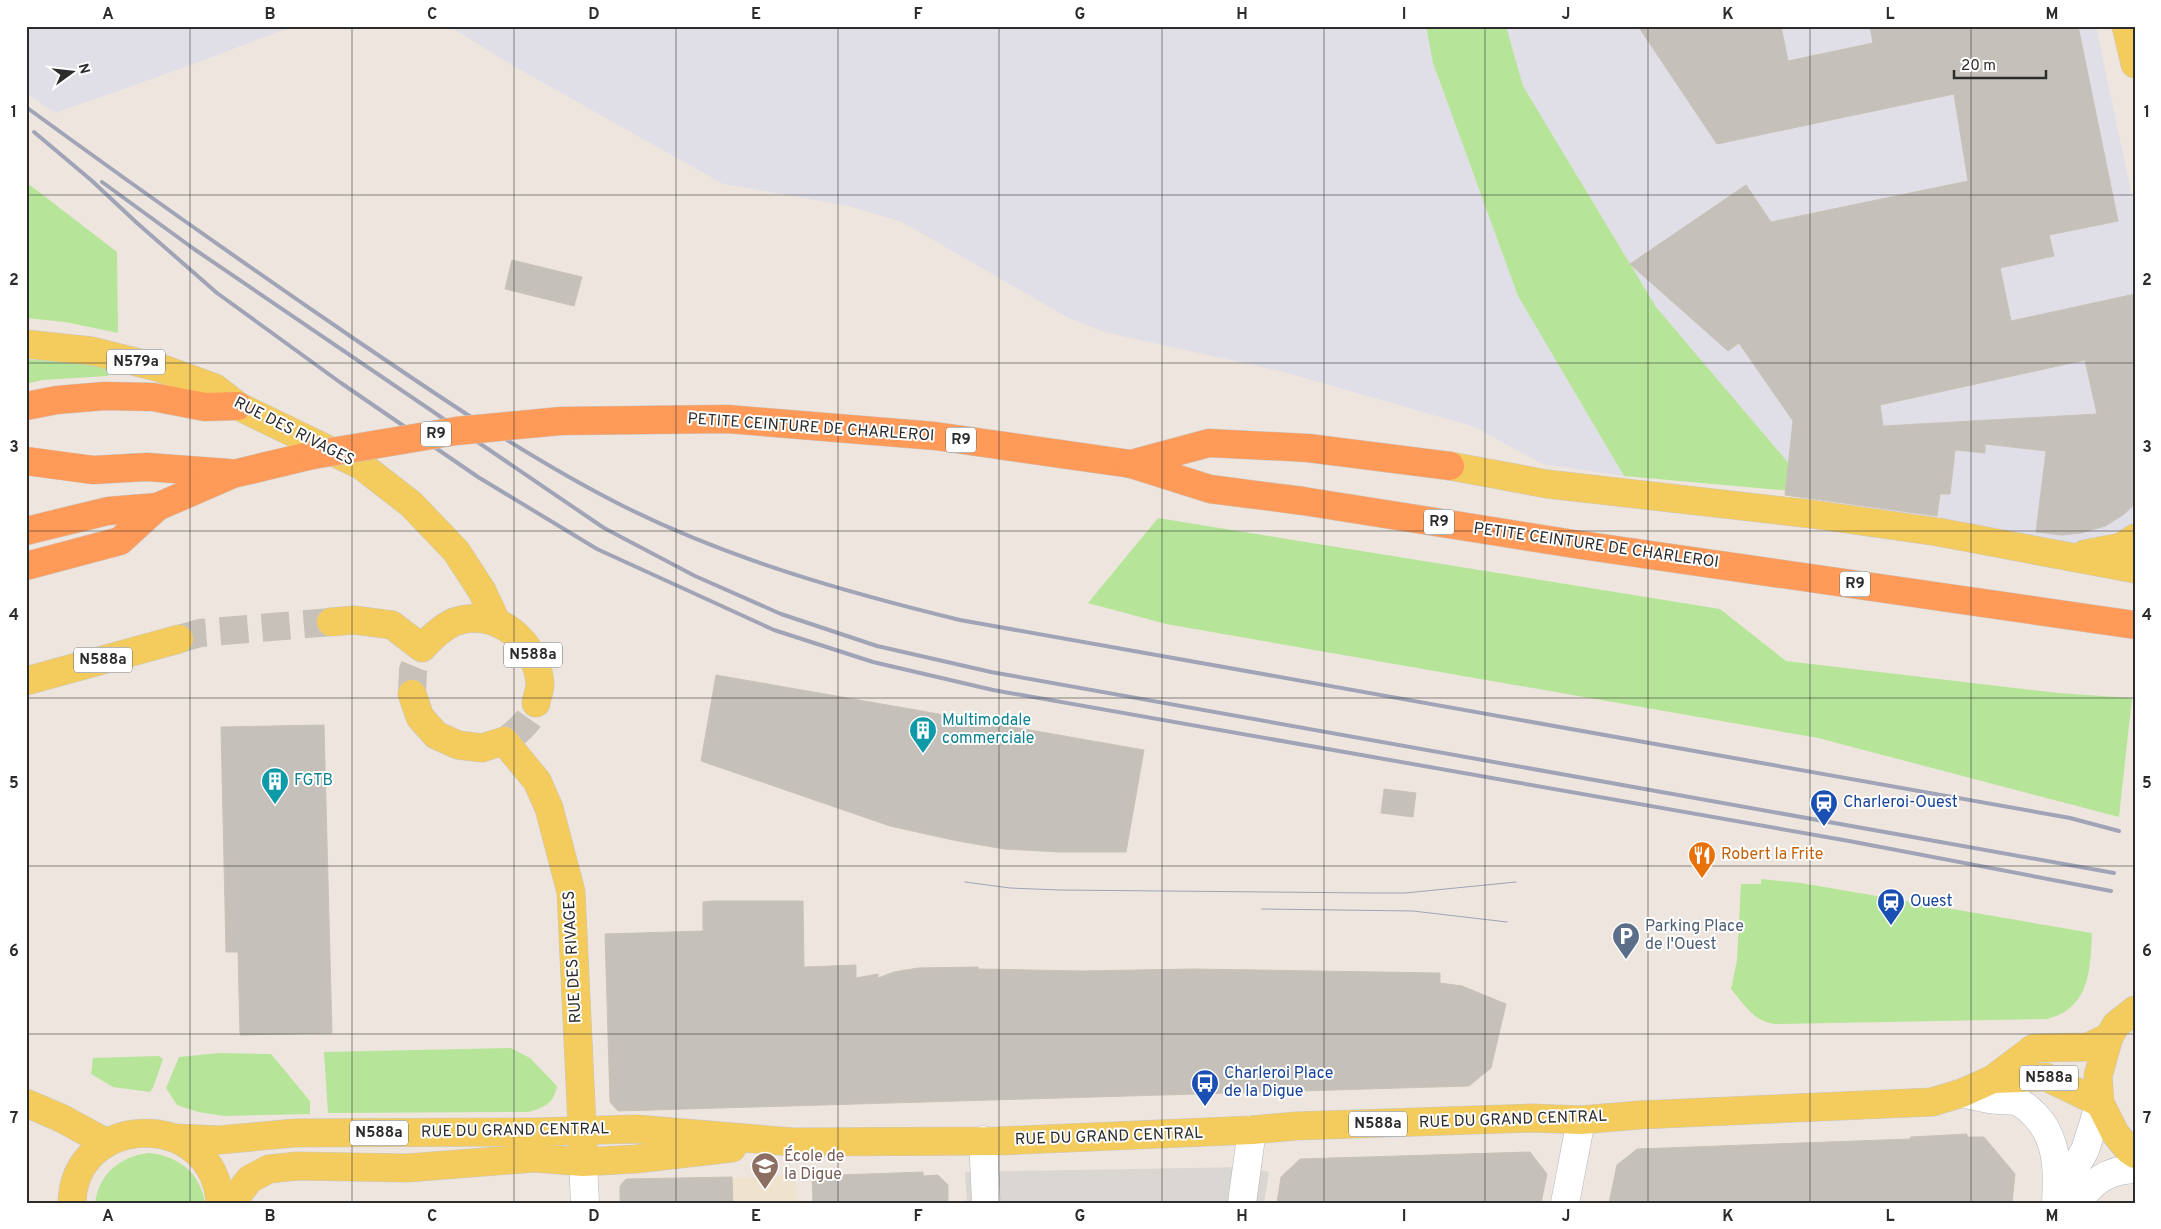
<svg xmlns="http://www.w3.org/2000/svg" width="2161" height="1229" font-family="Overpass,sans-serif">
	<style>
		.industrial { fill: #e0dee6 }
		.education { fill: #efe3cd }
		.green { fill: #b6e599 }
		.plaza { fill: #dad6d1 }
		.building { fill: #c6c0ba; stroke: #c9c2b7; fill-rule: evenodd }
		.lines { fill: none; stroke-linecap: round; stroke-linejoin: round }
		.primary-tunnel { stroke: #c7c1ba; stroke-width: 28; stroke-dasharray: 28 14; stroke-linecap: butt }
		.pedestrian-casing { stroke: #b2b5c0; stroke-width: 29 }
		.minor-casing { stroke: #b2b5c0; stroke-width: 29 }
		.tertiary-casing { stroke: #b2b5c0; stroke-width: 29 }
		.primary-casing { stroke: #c8c8c8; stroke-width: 29 }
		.motorway-casing { stroke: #c8c8c8; stroke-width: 29 }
		.pedestrian { stroke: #fff; stroke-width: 28 }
		.minor { stroke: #fff; stroke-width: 28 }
		.tertiary { stroke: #fff; stroke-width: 28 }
		.primary { stroke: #f4cb5d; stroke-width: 28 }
		.motorway { stroke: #ff9a58; stroke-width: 28 }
		.tram { stroke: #a0a4b6; stroke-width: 1 }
		.rail { stroke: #a0a4b6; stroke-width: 4 }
		.motorway-bridge-casing { stroke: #c8c8c8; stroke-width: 29; stroke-linecap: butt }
		.motorway-bridge { stroke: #ff9a58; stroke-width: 28 }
		.grid { fill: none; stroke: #2c2c2c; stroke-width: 1; stroke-opacity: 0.55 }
		.labels { text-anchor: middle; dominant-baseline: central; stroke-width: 4; stroke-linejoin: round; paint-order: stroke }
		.shield { fill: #fff; stroke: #6b6b6b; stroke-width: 1 }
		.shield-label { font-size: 15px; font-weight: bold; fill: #2c2c2c }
		.street-label { font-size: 16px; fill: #2c2c2c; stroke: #fff }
		.culture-label { font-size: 16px; fill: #0d838f; stroke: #fff; text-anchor: start }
		.transit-label { font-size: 16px; fill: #164399; stroke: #fff; text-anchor: start }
		.food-label { font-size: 16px; fill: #c56008; stroke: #fff; text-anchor: start }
		.service-label { font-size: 16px; fill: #4e5e75; stroke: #fff; text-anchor: start }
		.education-label { font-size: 16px; fill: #785e54; stroke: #fff; text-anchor: start }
		.neatline { fill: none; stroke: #2c2c2c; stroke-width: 2 }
		.grid-label { font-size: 16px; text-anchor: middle; font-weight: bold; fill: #2c2c2c }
	</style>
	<rect width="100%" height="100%" fill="#eee6de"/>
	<g class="industrial">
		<path d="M26,26h267l-99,38 -139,49 -29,-20z"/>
		<path d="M449,26h977l7,37 85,233 106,180 -82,-12 -67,-37 -191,-55 -180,-40 -39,-16 -163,-94 -53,-16 -126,-22 -213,-120z"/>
		<path d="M1506,26h590l39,185v311l-6,6 -61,17 -218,-40 -36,-12 -158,-186 -133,-221z"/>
	</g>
	<path class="education" d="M795,1175l2,28h-64l-1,-25z"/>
	<g class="green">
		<path d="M1426,26h80l17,60 133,221 158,186 -190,-17 -106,-180 -85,-233z"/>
		<path d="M26,182l91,70 1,81 -53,-11 -39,-4z"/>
		<path d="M26,359l85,7 -3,10 -66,4 -16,4z"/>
		<path d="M1158,518l562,91 66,52 272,32 74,5 -13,119 -301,-79 -652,-114 -78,-21z"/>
		<path d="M1761,879l40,4 291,50c-2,38 -2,75 -45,86l-273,5c-21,-3 -30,-20 -43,-35l6,-29 4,-76h20z"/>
		<path d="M511,1048l19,10 27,28c-3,17 -13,22 -29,26l-200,1 -4,-61z"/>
		<path d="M219,1053l52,1 39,47v13l-86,2 -26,-4 -21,-7 -11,-17 13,-31z"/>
		<path d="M159,1056l4,3 -10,29 -3,4 -37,-5 -22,-13 2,-16z"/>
		<path d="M149,1153c30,3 51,20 56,50h-110c4,-30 26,-47 54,-50z"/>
	</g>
	<path class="plaza" d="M1248,1167l21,5 -5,31h-297l-2,-31z"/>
	<g class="building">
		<path d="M1638,26h143l7,35 85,-18 -3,-17h208l40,195 -69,14 5,21 -54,12 11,53 124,-27v210l-12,11 -18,11 -24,7 -19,2 -26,-3 10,-81 -61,-7v9l-30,-3 -5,44h-10l-3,22 -152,-21 8,-74 -54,-78 -11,8 -98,-87 116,-79 25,37 197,-41 -14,-87 -237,50zM2085,360l12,54 -214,12 -3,-21z"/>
		<path d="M512,260l70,17 -8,29 -69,-17z"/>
		<path d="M716,675l428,75 -18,102h-67l-55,-3 -51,-9 -63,-14 -189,-65z"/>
		<path d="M324,725l8,308 -92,2 -2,-83h-12l-5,-225z"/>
		<path d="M1384,789l32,4 -3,24 -32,-4z"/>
		<path d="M711,901h92l1,66 52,-2v13l22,-4v4l16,-6 24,-4 60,-1v2l103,2 113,-2 246,4v10l22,3 44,18 -15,64 -22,18 -851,25 -8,-9 -5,-168 98,-3v-29z"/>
		<path d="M1967,1134v3h17l31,37 -3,29h-403l8,-38 20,-16 273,-10 1,-2z"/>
		<path d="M1530,1152l17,22 -6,29h-264l4,-26 19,-18z"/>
		<path d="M923,1172v4l15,-1 10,10v18h-135l-1,-27z"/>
		<path d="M732,1177l1,26h-113v-17l6,-7z"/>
	</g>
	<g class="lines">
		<g class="primary-tunnel">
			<path d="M179,639l21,-6 131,-11"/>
			<path d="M412,694l1,-24 7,-17"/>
			<path d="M509,738c12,-9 24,-20 27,-35"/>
		</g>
		<g class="pedestrian-casing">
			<g id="pedestrian">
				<path d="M983,1140l3,63"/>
				<path d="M1242,1203l10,-73"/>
			</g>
		</g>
		<g class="minor-casing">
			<g id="minor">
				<path d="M583,1162l2,41"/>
				<path d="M1565,1203l16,-83"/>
			</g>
		</g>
		<g class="tertiary-casing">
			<g id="tertiary">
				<path d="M1962,1093c13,3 26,7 39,7 5,1 10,0 15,1 8,3 13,8 19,14 23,24 23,56 21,88"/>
				<path d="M2061,1198l9,-22 15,-26 15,-47"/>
				<path d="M2077,1203c16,-22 30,-33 58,-34"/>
			</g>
		</g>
		<g class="primary-casing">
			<g id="primary">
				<path d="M2126,26l9,38"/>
				<path d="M26,344l66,7 68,17 55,20 23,18 124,60 49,38 45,47 26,40 15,32"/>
				<path d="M1450,466l97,18 264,30 127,18 197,37"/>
				<path d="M2085,554l36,-7 14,-9"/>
				<path d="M331,622l23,-2 38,5 30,23c9,-10 19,-20 32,-26 43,-15 83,20 86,62 0,6 -3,13 -4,19"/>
				<path d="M26,681l153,-42"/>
				<path d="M412,694l8,23 16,18 22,10 24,3 22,-7 33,40 12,27 22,84 12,255"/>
				<path d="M2135,1010l-19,15 -7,12 -11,39 2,27 15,30 13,16 7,5"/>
				<path d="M1993,1079l53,-2 54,26"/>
				<path d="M26,1103l35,15 46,25"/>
				<path d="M176,1138l43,2 76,-7 240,-1 101,-3 157,13 205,-1 254,-11 44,-4 236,-8 49,2 58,-5 293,-13 30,-9 31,-14 41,-31 54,-1 21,-10"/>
				<path d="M72,1203c2,-91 142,-95 148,0"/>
				<path d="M231,1203l19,-24 19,-10 28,-3 110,2 128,-10 48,4 53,-3 96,-11"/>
			</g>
		</g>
		<g class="motorway-casing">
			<g id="motorway">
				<path d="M26,406l31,-6 48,-4 48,1 52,10 33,-1"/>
				<path d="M561,421l166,-2 208,17 196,28 79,25 93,12 271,43 561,81"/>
				<path d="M26,461l67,9 54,-3 82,6"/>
				<path d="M1131,464l78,-21 99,5 142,18"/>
				<path d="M26,531l82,-20 49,-4 76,-33 80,-19"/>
				<path d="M26,566l94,-25 37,-34"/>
			</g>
		</g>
		<use href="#pedestrian" class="pedestrian"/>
		<use href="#minor" class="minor"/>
		<use href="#tertiary" class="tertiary"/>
		<use href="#primary" class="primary"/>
		<use href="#motorway" class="motorway"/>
		<g class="tram">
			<path d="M965,882l45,6 49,2 314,3h32l111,-11"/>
			<path d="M1262,909l151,2 94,11"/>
		</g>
		<g class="rail">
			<path d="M26,107c108,79 216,155 327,231 87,59 175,120 270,168 106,53 222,86 337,114l1110,198 49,13"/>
			<path d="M34,132l57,48 46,43 80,70 124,90 137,94 119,72 177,81 99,32 120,28 856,151 262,50"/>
			<path d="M102,182l92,67 410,279 91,48 86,38 96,32 114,26 1123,201"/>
		</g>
		<g class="motorway-bridge-casing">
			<path id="motorway-bridge" d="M313,455l143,-24 105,-10"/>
		</g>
		<use href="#motorway-bridge" class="motorway-bridge"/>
	</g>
	<path class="grid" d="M190,26v1177M352,26v1177M514,26v1177M676,26v1177M838,26v1177M999,26v1177M1162,26v1177M1324,26v1177M1485,26v1177M1648,26v1177M1810,26v1177M1971,26v1177M26,195h2109M26,363h2109M26,531h2109M26,698h2109M26,866h2109M26,1034h2109"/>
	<defs>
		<g id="building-pin" transform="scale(1.4375)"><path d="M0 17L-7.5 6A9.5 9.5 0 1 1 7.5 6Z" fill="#0f9aa8" stroke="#fff"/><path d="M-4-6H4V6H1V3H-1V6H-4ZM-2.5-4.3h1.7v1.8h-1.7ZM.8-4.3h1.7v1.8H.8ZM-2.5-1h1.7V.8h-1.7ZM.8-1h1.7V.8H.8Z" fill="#fff"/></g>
		<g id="station-pin" transform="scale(1.4375)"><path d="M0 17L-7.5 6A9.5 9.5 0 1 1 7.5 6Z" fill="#1a4fb4" stroke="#fff"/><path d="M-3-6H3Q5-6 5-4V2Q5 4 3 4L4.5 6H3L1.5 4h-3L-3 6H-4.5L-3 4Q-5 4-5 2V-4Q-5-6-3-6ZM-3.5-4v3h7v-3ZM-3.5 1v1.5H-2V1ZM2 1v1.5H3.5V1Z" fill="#fff"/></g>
		<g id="restaurant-pin" transform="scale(1.4375)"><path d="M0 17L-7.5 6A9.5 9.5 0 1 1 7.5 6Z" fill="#e8710a" stroke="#fff"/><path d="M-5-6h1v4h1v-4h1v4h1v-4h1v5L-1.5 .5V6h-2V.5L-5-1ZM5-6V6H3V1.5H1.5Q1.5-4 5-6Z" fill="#fff"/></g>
		<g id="parking-pin" transform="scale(1.4375)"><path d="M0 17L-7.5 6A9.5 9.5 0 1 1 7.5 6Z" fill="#5c6f8a" stroke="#fff"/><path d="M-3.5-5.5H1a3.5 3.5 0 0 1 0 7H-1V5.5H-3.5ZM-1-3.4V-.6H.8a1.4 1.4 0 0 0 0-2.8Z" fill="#fff"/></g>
		<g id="bus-pin" transform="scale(1.4375)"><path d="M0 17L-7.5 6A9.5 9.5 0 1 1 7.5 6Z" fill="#1a4fb4" stroke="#fff"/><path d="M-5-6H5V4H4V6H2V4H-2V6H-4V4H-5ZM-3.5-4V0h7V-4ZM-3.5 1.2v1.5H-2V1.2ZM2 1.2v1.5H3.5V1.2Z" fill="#fff"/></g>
		<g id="school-pin" transform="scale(1.4375)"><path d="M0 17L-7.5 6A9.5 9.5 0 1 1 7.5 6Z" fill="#8d6e63" stroke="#fff"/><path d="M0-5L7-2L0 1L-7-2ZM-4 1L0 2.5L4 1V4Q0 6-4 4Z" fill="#fff"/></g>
	</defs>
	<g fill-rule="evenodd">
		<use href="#building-pin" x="923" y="730"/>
		<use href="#building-pin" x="275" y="781"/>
		<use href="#station-pin" x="1824" y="803"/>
		<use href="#restaurant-pin" x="1702" y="855"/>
		<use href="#station-pin" x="1891" y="902"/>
		<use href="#parking-pin" x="1626" y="936"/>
		<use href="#bus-pin" x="1205" y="1083"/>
		<use href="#school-pin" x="765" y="1166"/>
	</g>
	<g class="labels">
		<g class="shield">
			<rect x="107" y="349.5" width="58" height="25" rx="4"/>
			<rect x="421" y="421.5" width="30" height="25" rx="4"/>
			<rect x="946" y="427.5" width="30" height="25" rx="4"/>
			<rect x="1424" y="509.5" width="30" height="25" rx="4"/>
			<rect x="1840" y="571.5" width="30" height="25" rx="4"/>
			<rect x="504" y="642.5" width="58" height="25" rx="4"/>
			<rect x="74" y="647.5" width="58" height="25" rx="4"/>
			<rect x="2020" y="1065.5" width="58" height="25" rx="4"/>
			<rect x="1349" y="1111.5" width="58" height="25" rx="4"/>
			<rect x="350" y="1120.5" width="58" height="25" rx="4"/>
		</g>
		<g class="shield-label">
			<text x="136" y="362">N579a</text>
			<text x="436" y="434">R9</text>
			<text x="961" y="440">R9</text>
			<text x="1439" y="522">R9</text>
			<text x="1855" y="584">R9</text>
			<text x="533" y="655">N588a</text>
			<text x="103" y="660">N588a</text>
			<text x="2049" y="1078">N588a</text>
			<text x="1378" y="1124">N588a</text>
			<text x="379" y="1133">N588a</text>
		</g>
		<g class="street-label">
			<text transform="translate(811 428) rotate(4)">PETITE CEINTURE DE CHARLEROI</text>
			<text transform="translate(294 432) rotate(27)">RUE DES RIVAGES</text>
			<text transform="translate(1596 546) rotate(8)">PETITE CEINTURE DE CHARLEROI</text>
			<text transform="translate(573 957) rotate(-93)">RUE DES RIVAGES</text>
			<text transform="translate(1513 1120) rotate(-2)">RUE DU GRAND CENTRAL</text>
			<text transform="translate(515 1131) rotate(-1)">RUE DU GRAND CENTRAL</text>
			<text transform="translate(1109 1137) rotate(-2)">RUE DU GRAND CENTRAL</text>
		</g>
		<g class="culture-label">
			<text x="942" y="721">Multimodale<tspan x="942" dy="18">commerciale</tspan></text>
			<text x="294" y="781">FGTB</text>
		</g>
		<g class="transit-label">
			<text x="1843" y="803">Charleroi-Ouest</text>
			<text x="1910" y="902">Ouest</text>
			<text x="1224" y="1074">Charleroi Place<tspan x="1224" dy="18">de la Digue</tspan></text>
		</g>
		<g class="food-label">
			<text x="1721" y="855">Robert la Frite</text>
		</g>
		<g class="service-label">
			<text x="1645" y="927">Parking Place<tspan x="1645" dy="18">de l'Ouest</tspan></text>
		</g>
		<g class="education-label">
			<text x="784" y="1157">École de<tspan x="784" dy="18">la Digue</tspan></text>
		</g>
	</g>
	<rect width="2161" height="1229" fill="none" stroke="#ffffff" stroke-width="55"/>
	<g transform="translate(72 72) rotate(75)" stroke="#ffffff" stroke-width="4" paint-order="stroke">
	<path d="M0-4L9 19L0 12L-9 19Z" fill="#2c2c2c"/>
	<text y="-8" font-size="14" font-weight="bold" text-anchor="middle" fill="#2c2c2c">N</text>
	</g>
	<path d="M1954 70v8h92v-8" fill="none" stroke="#2c2c2c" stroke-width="2.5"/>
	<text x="1961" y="70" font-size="15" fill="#2c2c2c" stroke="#ffffff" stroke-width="4" paint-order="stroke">20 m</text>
	<rect x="28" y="28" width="2106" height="1174" class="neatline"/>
	<g class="grid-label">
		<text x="108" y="19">A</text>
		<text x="270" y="19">B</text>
		<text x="432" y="19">C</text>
		<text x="594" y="19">D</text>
		<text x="756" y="19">E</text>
		<text x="918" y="19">F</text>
		<text x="1080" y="19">G</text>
		<text x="1242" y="19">H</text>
		<text x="1404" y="19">I</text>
		<text x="1566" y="19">J</text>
		<text x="1728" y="19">K</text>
		<text x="1890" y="19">L</text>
		<text x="2052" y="19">M</text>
		<text x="14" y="117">1</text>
		<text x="2147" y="117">1</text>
		<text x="14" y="285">2</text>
		<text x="2147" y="285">2</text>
		<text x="14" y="452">3</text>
		<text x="2147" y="452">3</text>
		<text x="14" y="620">4</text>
		<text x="2147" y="620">4</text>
		<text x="14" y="788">5</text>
		<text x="2147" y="788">5</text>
		<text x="14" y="956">6</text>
		<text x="2147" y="956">6</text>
		<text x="14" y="1123">7</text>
		<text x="2147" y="1123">7</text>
		<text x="108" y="1221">A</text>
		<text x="270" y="1221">B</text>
		<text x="432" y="1221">C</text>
		<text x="594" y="1221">D</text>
		<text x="756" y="1221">E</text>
		<text x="918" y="1221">F</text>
		<text x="1080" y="1221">G</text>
		<text x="1242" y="1221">H</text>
		<text x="1404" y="1221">I</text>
		<text x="1566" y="1221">J</text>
		<text x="1728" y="1221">K</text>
		<text x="1890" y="1221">L</text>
		<text x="2052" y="1221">M</text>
	</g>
</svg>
